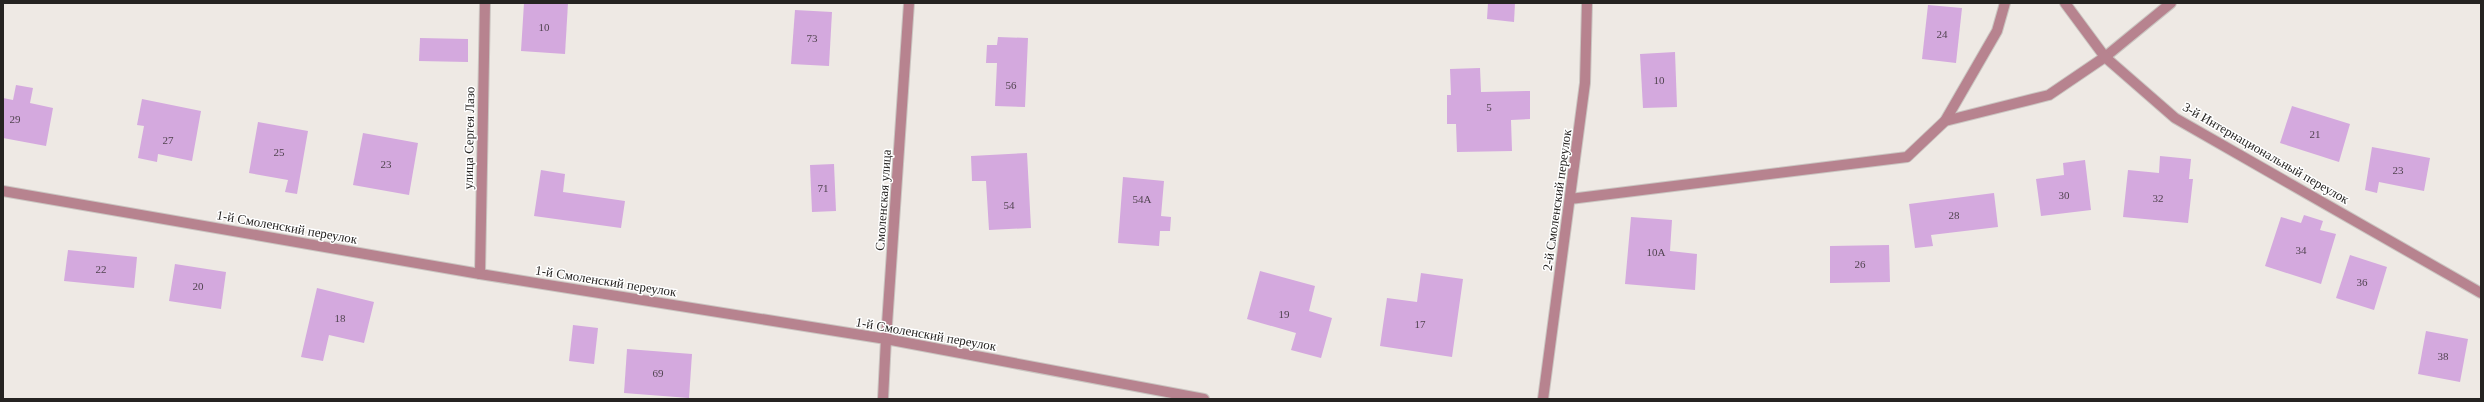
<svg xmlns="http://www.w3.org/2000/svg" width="2484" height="402" font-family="'Times New Roman',serif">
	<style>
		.building { fill: #d4a9de }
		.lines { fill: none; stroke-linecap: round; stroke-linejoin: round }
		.service-casing { stroke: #cac5c1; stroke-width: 12 }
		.minor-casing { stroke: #cac5c1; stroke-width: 12 }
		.tertiary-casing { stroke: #cac5c1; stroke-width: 12 }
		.service { stroke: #b7838f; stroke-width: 10 }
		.minor { stroke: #b7838f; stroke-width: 10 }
		.tertiary { stroke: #b7838f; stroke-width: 10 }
		.labels { text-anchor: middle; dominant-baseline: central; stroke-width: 3; stroke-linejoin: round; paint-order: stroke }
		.number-label { font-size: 11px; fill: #514450 }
		.street-label { font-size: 13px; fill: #252321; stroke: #fff }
	</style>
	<rect width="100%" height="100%" fill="#eee9e4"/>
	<g class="building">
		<path d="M524,3h44l-3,51 -44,-3z"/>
		<path d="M1488,3h27l-1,19 -27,-3z"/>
		<path d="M1928,5l34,3 -6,55 -34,-4z"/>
		<path d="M795,10l37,2 -3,54 -38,-2z"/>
		<path d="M998,37l30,1 -3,69 -30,-1 2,-43h-11l1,-18h10z"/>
		<path d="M420,38l48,1v23l-49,-1z"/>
		<path d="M1675,52l2,55 -34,1 -3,-54z"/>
		<path d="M1480,68l1,24 49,-1v28l-19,1 1,31 -55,1 -1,-28h-9v-29h4l-1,-26z"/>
		<path d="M16,85l17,3 -3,15 23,5 -7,38 -43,-8v-40l10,2z"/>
		<path d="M142,99l59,12 -9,50 -34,-7 -1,8 -19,-4 6,-32 -7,-1z"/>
		<path d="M2292,106l58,18 -11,38 -59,-19z"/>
		<path d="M258,122l50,9 -11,63 -12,-2 3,-12 -39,-7z"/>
		<path d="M363,133l55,10 -9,52 -56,-10z"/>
		<path d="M2372,147l58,11 -6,33 -45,-9 -2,11 -12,-3z"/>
		<path d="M1027,153l4,75 -42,2 -3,-49h-14l-1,-25z"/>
		<path d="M2160,156l31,3 -2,20h4l-5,44 -65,-6 5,-47 31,3z"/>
		<path d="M2085,160l6,50 -50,6 -5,-37 28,-4 -1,-12z"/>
		<path d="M834,164l2,47 -24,1 -2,-47z"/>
		<path d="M541,170l24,4 -2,18 62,9 -4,27 -87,-12z"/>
		<path d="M1123,177l41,4 -3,35 10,1 -1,14h-10l-1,15 -41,-3z"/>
		<path d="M1994,193l4,34 -67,8 2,11 -18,2 -6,-44z"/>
		<path d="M2304,215l19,6 -3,9 16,4 -15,50 -56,-18 16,-49 20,6z"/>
		<path d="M1631,217l41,3 -2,31 27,3 -2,36 -70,-6z"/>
		<path d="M1889,245l1,37 -60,1v-37z"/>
		<path d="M68,250l69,7 -3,31 -70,-7z"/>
		<path d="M2350,255l37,12 -13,43 -38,-12z"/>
		<path d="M175,264l51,8 -5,37 -52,-8z"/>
		<path d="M1260,271l55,15 -6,25 23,7 -11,40 -30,-8 5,-17 -49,-14z"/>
		<path d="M1421,273l42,6 -11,78 -72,-11 7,-48 30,4z"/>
		<path d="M317,288l57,14 -10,41 -35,-8 -6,26 -22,-4z"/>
		<path d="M573,325l25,3 -4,36 -25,-3z"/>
		<path d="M2426,331l42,8 -8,43 -42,-8z"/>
		<path d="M627,349l65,5 -3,44 -65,-5z"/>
	</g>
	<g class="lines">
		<g class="service-casing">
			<g id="service">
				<path d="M1945,121l52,-90 8,-28"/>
				<path d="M1570,199l337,-42 38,-36 104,-26 56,-38 66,-54"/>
			</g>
		</g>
		<g class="minor-casing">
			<g id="minor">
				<path d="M2065,3l40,54 70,61 306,175"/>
				<path d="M3,191l477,83 406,65 23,-336"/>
				<path d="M480,274l5,-271"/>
				<path d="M1543,399l42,-316 2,-80"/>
			</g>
		</g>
		<g class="tertiary-casing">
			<path id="tertiary" d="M883,399l3,-60 318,60"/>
		</g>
		<use href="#service" class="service"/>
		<use href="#minor" class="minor"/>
		<use href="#tertiary" class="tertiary"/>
	</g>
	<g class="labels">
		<g class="number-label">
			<text x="544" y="27">10</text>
			<text x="1942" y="34">24</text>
			<text x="812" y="38">73</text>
			<text x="1659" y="80">10</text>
			<text x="1011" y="85">56</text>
			<text x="1489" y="107">5</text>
			<text x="15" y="119">29</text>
			<text x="2315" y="134">21</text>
			<text x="168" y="140">27</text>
			<text x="279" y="152">25</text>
			<text x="386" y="164">23</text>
			<text x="2398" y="170">23</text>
			<text x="823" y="188">71</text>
			<text x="2064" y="195">30</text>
			<text x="2158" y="198">32</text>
			<text x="1142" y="199">54А</text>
			<text x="1009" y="205">54</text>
			<text x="1954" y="215">28</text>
			<text x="2301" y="250">34</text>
			<text x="1656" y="252">10А</text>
			<text x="1860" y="264">26</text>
			<text x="101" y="269">22</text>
			<text x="2362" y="282">36</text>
			<text x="198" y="286">20</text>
			<text x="1284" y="314">19</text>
			<text x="340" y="318">18</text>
			<text x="1420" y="324">17</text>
			<text x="2443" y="356">38</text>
			<text x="658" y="373">69</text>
		</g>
		<g class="street-label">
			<text transform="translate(469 138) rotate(-89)">улица Сергея Лазо</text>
			<text transform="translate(2266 153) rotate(30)">3-й Интернациональный переулок</text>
			<text transform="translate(883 200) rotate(-86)">Смоленская улица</text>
			<text transform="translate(1557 200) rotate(-82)">2-й Смоленский переулок</text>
			<text transform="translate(287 227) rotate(10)">1-й Смоленский переулок</text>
			<text transform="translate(606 281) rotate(9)">1-й Смоленский переулок</text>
			<text transform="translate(926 334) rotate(10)">1-й Смоленский переулок</text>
		</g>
	</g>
	<rect width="2484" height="402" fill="none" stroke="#252321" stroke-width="8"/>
</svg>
